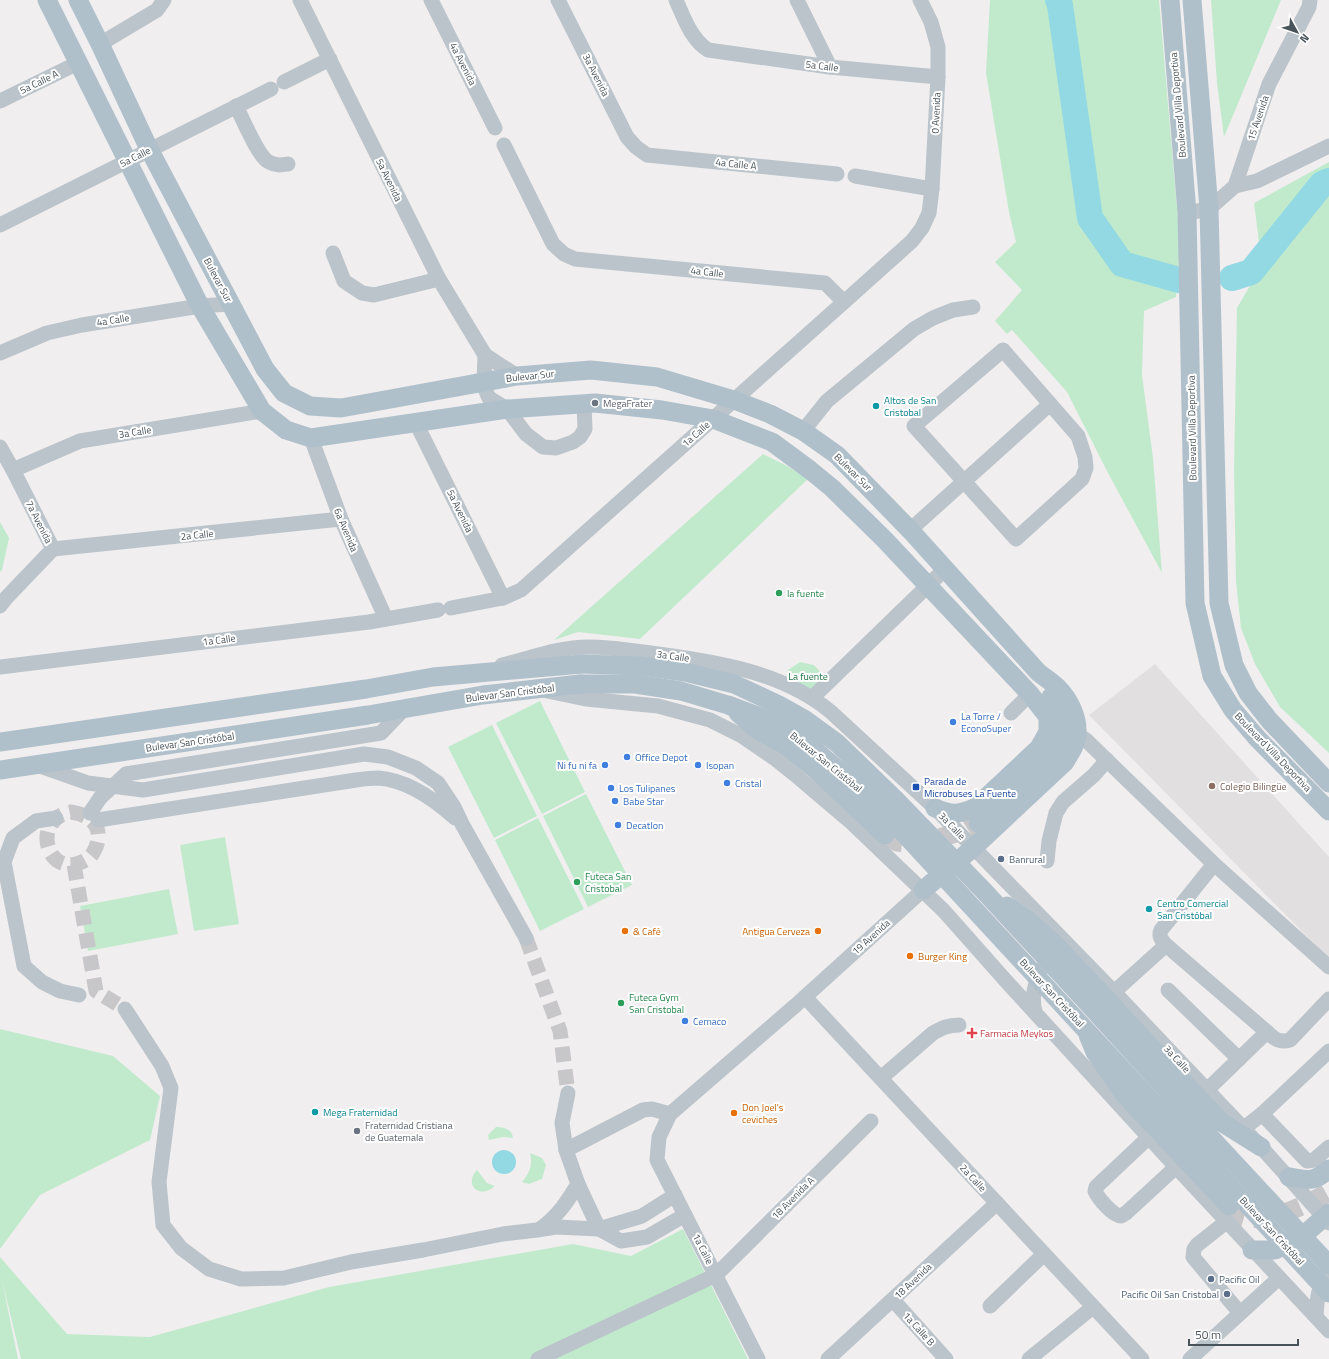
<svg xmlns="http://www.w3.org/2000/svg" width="1329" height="1359" font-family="'Titillium Web',sans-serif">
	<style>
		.education { fill: #e2dfe0 }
		.green { fill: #c1eacd }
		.water { fill: #92d9e3 }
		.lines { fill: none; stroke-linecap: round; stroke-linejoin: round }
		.river { stroke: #92d9e3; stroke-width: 26 }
		.minor-tunnel { stroke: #c7c7ca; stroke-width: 15; stroke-dasharray: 15 8; stroke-linecap: butt }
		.major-tunnel { stroke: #c7c7ca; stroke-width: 19; stroke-dasharray: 19 10; stroke-linecap: butt }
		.minor { stroke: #bbc4ca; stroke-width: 15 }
		.major { stroke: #b0c0cb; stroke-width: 19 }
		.minor-bridge { stroke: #bbc4ca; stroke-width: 15 }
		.major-bridge { stroke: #b0c0cb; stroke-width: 19 }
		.worship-dot { fill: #6b7280; stroke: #fff; stroke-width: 1.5 }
		.culture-dot { fill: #0f9aa8; stroke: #fff; stroke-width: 1.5 }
		.leisure-dot { fill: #2e9e5b; stroke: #fff; stroke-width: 1.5 }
		.shop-dot { fill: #3f7fe0; stroke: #fff; stroke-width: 1.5 }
		.education-dot { fill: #8d6e63; stroke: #fff; stroke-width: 1.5 }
		.transit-dot { fill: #1a4fb4; stroke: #fff; stroke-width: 1.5 }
		.service-dot { fill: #5c6f8a; stroke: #fff; stroke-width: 1.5 }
		.food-dot { fill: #e8710a; stroke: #fff; stroke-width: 1.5 }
		.health-dot { fill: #e0444e; stroke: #fff; stroke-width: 1.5 }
		.labels { text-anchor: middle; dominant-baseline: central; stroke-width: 4; stroke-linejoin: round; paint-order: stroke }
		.street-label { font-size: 10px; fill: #48535a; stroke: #fff }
		.culture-label { font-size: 10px; fill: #0d838f; stroke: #fff; text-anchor: start }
		.worship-label { font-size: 10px; fill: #5b616d; stroke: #fff; text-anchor: start }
		.leisure-label { font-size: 10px; fill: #27864d; stroke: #fff; text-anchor: start }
		.park-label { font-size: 10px; fill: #207443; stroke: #fff }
		.shop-label { font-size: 10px; fill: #366cbe; stroke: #fff; text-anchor: start }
		.transit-label { font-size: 10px; fill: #164399; stroke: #fff; text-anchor: start }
		.education-label { font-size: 10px; fill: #785e54; stroke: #fff; text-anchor: start }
		.service-label { font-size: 10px; fill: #4e5e75; stroke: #fff; text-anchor: start }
		.food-label { font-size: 10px; fill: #c56008; stroke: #fff; text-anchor: start }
		.health-label { font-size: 10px; fill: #be3a42; stroke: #fff; text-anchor: start }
	</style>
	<rect width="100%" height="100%" fill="#f1eeef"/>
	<path class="education" d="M1155,664l174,193v102l-240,-244z"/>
	<g class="green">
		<path d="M990,0h169l21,243 -4,54 -32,14 -2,64 11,83 9,115 -54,-100 -41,-81 -55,-62 -5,4 -12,-13 27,-31 -27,-28 21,-20 -7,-30 -23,-139z"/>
		<path d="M1211,0h70l-57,137 -7,-54z"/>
		<path d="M1329,162v591l-49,-46 -25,-43 -14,-36 -5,-46 -2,-113 3,-161 25,-43 -8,-62z"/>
		<path d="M763,454l24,12 21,13 -168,160 -62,-7 -24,8z"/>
		<path d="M0,522l9,16 -7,32 -2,2z"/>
		<path d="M800,662l14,3 14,15 -15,14 -27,-16 2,-8z"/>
		<path d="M540,701l45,91 -43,22 -46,-91z"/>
		<path d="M492,725l45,91 -43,22 -46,-91z"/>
		<path d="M586,794l46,91 -44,22 -45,-91z"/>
		<path d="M538,818l46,91 -44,22 -45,-91z"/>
		<path d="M225,837l14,87 -45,7 -14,-86z"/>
		<path d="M169,889l9,45 -90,17 -8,-45z"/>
		<path d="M0,1029l113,27 47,40 -10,44 -110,55 -40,54z"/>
		<path d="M496,1127c8,0 16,2 17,11l-10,-1 -14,3 -1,-5z"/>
		<path d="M530,1153l12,5 4,7 -4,14 -13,5 -7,-2c8,-10 11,-17 8,-29z"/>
		<path d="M477,1170l10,13 8,3c-15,14 -32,-1 -18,-16z"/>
		<path d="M683,1229l65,130h-727l-19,-79 16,79h-18v-102l67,77 83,3 179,-50 244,-43 58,12z"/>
	</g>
	<circle class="water" cx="504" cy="1162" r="12"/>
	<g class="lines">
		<g class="river">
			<path d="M1058,0l2,5 30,213 32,46 57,16"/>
			<path d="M1232,278l19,-6 71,-88 7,-3"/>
		</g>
		<g class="minor-tunnel">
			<path d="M71,812c23,3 35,19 22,41 -3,5 -8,8 -14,10 -33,12 -48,-44 -8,-51z"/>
			<path d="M74,865l22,126 29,18"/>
			<path d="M526,938l34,93 8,62"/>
		</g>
		<g class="major-tunnel">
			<path d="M885,835l12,7 20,2 50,-14 11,-7"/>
			<path d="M1229,1206c4,4 8,8 12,10 24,10 67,-12 88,-24"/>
		</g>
		<g class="minor">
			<path d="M300,0l139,279 46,76 32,21"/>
			<path d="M431,0l64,128"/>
			<path d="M558,0l69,137 9,10 11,8 190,19"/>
			<path d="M676,0c8,18 15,39 32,50l122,17 108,10"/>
			<path d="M797,0l33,67"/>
			<path d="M100,44l57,-34 7,-10"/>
			<path d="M284,82l46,-23"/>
			<path d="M0,101l78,-38"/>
			<path d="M236,106c7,13 22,51 33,56 7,4 12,3 19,2"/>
			<path d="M504,145l49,99 11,10 11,5 250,24 19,19"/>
			<path d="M855,176l77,13"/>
			<path d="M1235,186l22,-5 72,-35"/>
			<path d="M1187,213l22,-4 26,-23 34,-102 40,-77 1,-7"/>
			<path d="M0,225l271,-136"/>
			<path d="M333,253l11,28 18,12 12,2 65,-16"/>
			<path d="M1003,350l75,86 7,21 1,11 -4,11 -66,60 -102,-113z"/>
			<path d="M0,353l47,-20 35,-8 118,-19 30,-2"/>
			<path d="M485,355l-1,27 1,7 4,9 18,11 19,25 17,13 13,1 17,-6 7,-5 5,-8 -1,-25"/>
			<path d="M416,423l87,175"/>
			<path d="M803,431l24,-30 87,-72 19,-11 20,-8 20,-3"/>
			<path d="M311,438l30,81 45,100"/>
			<path d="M0,447l13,23 40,79"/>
			<path d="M13,470l67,-29 182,-30"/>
			<path d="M910,530l140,-126"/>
			<path d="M53,549l288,-30"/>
			<path d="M0,606l7,-9 46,-48"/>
			<path d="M451,608l52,-10 18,-8 323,-288 68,-61 10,-13 7,-15 3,-24 6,-112v-30l-7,-25 -11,-22"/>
			<path d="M502,665c29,-7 57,-18 86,-18 24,0 47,4 70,7 59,8 125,18 173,58l104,96 179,184 147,155 68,76"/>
			<path d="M0,667l369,-45 69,-12"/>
			<path d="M547,691l39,8 72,7 52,14 32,16 32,22 25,20 53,45 92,88 62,70 170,186 153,164"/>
			<path d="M812,698l133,-129"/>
			<path d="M1011,713l19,-19"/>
			<path d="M1077,734l9,6 128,124 115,103"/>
			<path d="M37,765l51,18 55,7 221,-36 24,3 28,11 22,15 16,24 8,17 64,114"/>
			<path d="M126,774l255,-41 23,-24"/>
			<path d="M90,813l10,-15"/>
			<path d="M56,818l-20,3 -23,17 -9,24 20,104 18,16 18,9 19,4"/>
			<path d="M98,820l258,-40c7,-1 15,-2 22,-2 29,2 56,21 77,40"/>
			<path d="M1047,861l2,-20 7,-28 7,-11 31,-27 13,-15"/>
			<path d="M1214,864l-53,66c-3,7 1,10 5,15l101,87c8,7 12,11 23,8l39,-41"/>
			<path d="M1168,990l71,69"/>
			<path d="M1114,992l52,-47"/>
			<path d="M805,997l337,362"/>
			<path d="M125,1009l37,57 9,22 -12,94 4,43 18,23 28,21 32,10 43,-1 67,-16 72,-12 80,-16 34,-4 19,-3 43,2 43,-13 33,-21"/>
			<path d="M1035,1012c-4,-16 0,-28 6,-43"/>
			<path d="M881,1078l52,-45c9,-5 15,-8 26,-8"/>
			<path d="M1207,1090l60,-58"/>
			<path d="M1262,1114l45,47 7,-1 15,-13"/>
			<path d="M1243,1129l19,-15 67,-63"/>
			<path d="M1149,1137l-53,50 -1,4c3,7 18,25 26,25l5,-3 50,-46"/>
			<path d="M566,1150l77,-40 9,-1 18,5"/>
			<path d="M578,1184l21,45 22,12 26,-4 38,-22"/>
			<path d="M1226,1222l-29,23 -3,4 -1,8 47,56"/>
			<path d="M540,1229c18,-13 27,-27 38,-45l-12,-34 -4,-27 6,-30"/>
			<path d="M893,1300l53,59"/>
			<path d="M990,1306l54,-52"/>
			<path d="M1316,1317c1,-19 2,-31 13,-48"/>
			<path d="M538,1359l178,-84 155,-154"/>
			<path d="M758,1359l-101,-199 2,-23 11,-23 126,-109 127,-115"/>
			<path d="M828,1359l169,-156"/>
			<path d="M1029,1359l64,-52"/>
			<path d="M1190,1359l89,-81"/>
		</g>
		<g class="major">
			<path d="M47,0l153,306 62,105 24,19 25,8 196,-29 88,-6 67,7 51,9 59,23 38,28 22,18 52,51 146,155 18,23v15l-9,16 -63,59c-17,8 -24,8 -41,1"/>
			<path d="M78,0l22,44 49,105 116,220 19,24 26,13 31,2 176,-32 74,-6 66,7 77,23 36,14 33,17 34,24 73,75 128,142c6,5 14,10 20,16 11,11 20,29 19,45 0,11 -7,20 -12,29l-92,86 -50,42"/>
			<path d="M1170,0l17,213 8,390 17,73 21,34 24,28 72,73"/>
			<path d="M1192,0l17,209 10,394 15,62 14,28 21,27 60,63"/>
			<path d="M0,742l366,-53 67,-12 149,-13"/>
			<path d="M0,770l368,-55 115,-20 97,-11"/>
			<path d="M978,823l75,-72c13,-19 10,-36 -2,-54"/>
			<path d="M1088,1035l7,17 29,42 105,112"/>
			<path d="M1221,1122l40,25"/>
			<path d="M1289,1177c20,3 24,6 40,-8"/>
			<path d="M1252,1250h23l23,-10 31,-27"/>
		</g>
		<path class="minor-bridge" d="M100,798l26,-24"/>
		<g class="major-bridge">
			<path d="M582,664l59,2 44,6 49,12 45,21 25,14 33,24 59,57 87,90 113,122 89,98 144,155"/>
			<path d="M580,684h55l46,7 47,14 46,17 27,16 73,63 455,492"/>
			<path d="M738,713l18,16 27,15 32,25 70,66"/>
			<path d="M1007,906l22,15 26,23 166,178"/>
		</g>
	</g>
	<g class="worship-dot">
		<circle cx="595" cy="403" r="4"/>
		<circle cx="357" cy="1131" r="4"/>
	</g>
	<g class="culture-dot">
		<circle cx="876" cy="406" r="4"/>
		<circle cx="1149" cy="909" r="4"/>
		<circle cx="315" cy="1112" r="4"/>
	</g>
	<g class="leisure-dot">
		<circle cx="779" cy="593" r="4"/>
		<circle cx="577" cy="882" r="4"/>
		<circle cx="621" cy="1003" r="4"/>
	</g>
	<g class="shop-dot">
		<circle cx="953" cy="722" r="4"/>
		<circle cx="627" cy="757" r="4"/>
		<circle cx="605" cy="765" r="4"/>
		<circle cx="698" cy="765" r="4"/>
		<circle cx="727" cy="783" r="4"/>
		<circle cx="611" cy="788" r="4"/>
		<circle cx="615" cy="801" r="4"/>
		<circle cx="618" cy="825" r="4"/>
		<circle cx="685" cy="1021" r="4"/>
	</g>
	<circle class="education-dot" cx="1212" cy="786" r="4"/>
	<rect class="transit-dot" x="912" y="783" width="8" height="8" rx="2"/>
	<g class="service-dot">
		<circle cx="1001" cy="859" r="4"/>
		<circle cx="1211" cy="1279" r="4"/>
		<circle cx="1227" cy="1294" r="4"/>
	</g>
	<g class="food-dot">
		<circle cx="625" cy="931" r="4"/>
		<circle cx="818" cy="931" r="4"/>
		<circle cx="910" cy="956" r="4"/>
		<circle cx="734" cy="1113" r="4"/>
	</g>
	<path class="health-dot" d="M970 1027h4v4h4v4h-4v4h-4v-4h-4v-4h4z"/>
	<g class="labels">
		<g class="street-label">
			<text transform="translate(463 64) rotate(63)">4a Avenida</text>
			<text transform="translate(822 66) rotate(7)">5a Calle</text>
			<text transform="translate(596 75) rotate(63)">3a Avenida</text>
			<text transform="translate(39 82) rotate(-26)">5a Calle A</text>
			<text transform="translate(1178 105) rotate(-95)">Boulevard Villa Deportiva</text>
			<text transform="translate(936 113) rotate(-87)">0 Avenida</text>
			<text transform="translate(1258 118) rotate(-71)">15 Avenida</text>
			<text transform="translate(135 157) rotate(-27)">5a Calle</text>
			<text transform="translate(736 164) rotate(6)">4a Calle A</text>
			<text transform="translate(389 180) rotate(64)">5a Avenida</text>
			<text transform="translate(707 272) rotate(6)">4a Calle</text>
			<text transform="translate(218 280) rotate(62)">Bulevar Sur</text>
			<text transform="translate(113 320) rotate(-9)">4a Calle</text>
			<text transform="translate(530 376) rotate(-6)">Bulevar Sur</text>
			<text transform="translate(1192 428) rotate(-91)">Boulevard Villa Deportiva</text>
			<text transform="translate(135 432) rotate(-9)">3a Calle</text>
			<text transform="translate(696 434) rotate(-42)">1a Calle</text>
			<text transform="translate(853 472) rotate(45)">Bulevar Sur</text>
			<text transform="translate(460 511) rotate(64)">5a Avenida</text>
			<text transform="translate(39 522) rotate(63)">7a Avenida</text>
			<text transform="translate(346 530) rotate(67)">6a Avenida</text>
			<text transform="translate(197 535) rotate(-6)">2a Calle</text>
			<text transform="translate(219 640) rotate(-7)">1a Calle</text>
			<text transform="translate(673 656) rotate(8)">3a Calle</text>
			<text transform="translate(510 693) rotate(-7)">Bulevar San Cristóbal</text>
			<text transform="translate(190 742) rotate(-8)">Bulevar San Cristóbal</text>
			<text transform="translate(1273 752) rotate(46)">Boulevard Villa Deportiva</text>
			<text transform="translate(826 762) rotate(39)">Bulevar San Cristóbal</text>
			<text transform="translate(952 826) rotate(46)">3a Calle</text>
			<text transform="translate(871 937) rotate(-42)">19 Avenida</text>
			<text transform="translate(1052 993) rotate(47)">Bulevar San Cristóbal</text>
			<text transform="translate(1177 1059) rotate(47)">3a Calle</text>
			<text transform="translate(973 1178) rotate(47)">2a Calle</text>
			<text transform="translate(793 1198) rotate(-45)">18 Avenida A</text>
			<text transform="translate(1272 1231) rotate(47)">Bulevar San Cristóbal</text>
			<text transform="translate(703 1249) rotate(63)">1a Calle</text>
			<text transform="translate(913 1281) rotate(-43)">18 Avenida</text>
			<text transform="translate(919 1329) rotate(48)">1a Calle B</text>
		</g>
		<g class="culture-label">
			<text x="884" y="400">Altos de San<tspan x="884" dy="12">Cristobal</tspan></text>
			<text x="1157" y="903">Centro Comercial<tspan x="1157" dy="12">San Cristóbal</tspan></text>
			<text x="323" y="1112">Mega Fraternidad</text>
		</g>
		<g class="worship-label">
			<text x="603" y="403">MegaFrater</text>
			<text x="365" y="1125">Fraternidad Cristiana<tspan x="365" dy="12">de Guatemala</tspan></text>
		</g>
		<g class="leisure-label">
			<text x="787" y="593">la fuente</text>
			<text x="585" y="876">Futeca San<tspan x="585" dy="12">Cristobal</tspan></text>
			<text x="629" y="997">Futeca Gym<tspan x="629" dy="12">San Cristobal</tspan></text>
		</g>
		<g class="park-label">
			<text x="808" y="676">La fuente</text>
		</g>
		<g class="shop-label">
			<text x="961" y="716">La Torre /<tspan x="961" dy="12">EconoSuper</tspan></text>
			<text x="635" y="757">Office Depot</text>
			<text x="597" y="765" text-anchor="end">Ni fu ni fa</text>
			<text x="706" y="765">Isopan</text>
			<text x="735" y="783">Cristal</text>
			<text x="619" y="788">Los Tulipanes</text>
			<text x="623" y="801">Babe Star</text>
			<text x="626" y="825">Decatlon</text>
			<text x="693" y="1021">Cemaco</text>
		</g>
		<g class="transit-label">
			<text x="924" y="781">Parada de<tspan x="924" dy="12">Microbuses La Fuente</tspan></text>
		</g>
		<g class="education-label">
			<text x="1220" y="786">Colegio Bilingüe</text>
		</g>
		<g class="service-label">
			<text x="1009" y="859">Banrural</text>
			<text x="1219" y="1279">Pacific Oil</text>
			<text x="1219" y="1294" text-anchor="end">Pacific Oil San Cristobal</text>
		</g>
		<g class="food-label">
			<text x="633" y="931">&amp; Café</text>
			<text x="810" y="931" text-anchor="end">Antigua Cerveza</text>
			<text x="918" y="956">Burger King</text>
			<text x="742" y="1107">Don Joel's<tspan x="742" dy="12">ceviches</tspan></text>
		</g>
		<g class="health-label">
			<text x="980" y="1033">Farmacia Meykos</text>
		</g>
	</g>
	<g transform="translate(1297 32) rotate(130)" stroke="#ffffff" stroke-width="3" paint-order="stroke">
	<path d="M0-3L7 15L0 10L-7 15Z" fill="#48535a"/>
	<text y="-6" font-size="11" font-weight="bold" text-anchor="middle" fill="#48535a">N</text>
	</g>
	<path d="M1189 1339v6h109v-6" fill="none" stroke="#48535a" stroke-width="2"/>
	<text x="1195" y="1339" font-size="12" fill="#48535a" stroke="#ffffff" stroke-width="3" paint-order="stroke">50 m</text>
</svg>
